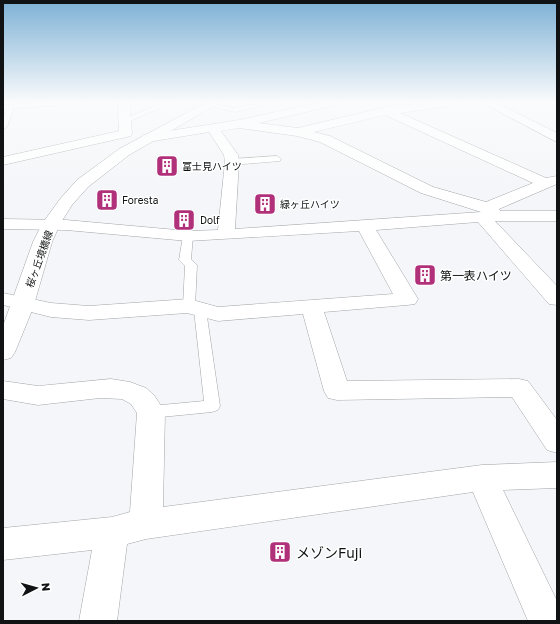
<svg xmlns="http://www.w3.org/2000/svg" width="560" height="624" font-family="'Golos Text','Noto Sans JP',sans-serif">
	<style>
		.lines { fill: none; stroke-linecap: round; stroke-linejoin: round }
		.service-casing { stroke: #a2a5a7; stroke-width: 1 }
		.minor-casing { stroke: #a2a5a7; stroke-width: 1 }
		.tertiary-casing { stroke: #a2a5a7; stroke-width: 1 }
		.service { fill: #fff; fill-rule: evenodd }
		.minor { fill: #fff; fill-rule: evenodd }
		.tertiary { fill: #fff; fill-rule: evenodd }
		.labels { text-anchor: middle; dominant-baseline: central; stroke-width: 3; stroke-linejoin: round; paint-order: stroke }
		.far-poi-label { font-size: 10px; fill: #111213; stroke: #fff; text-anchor: start }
		.far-street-label { font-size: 10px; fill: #111213; stroke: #fff }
		.poi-label { font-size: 12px; fill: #111213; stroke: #fff; text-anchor: start }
		.near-poi-label { font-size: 14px; fill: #111213; stroke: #fff; text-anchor: start }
	</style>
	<rect width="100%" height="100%" fill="#f4f6f9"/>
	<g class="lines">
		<g class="service-casing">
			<g id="service">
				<path d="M56,102h31l-3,2 -70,4 -7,19 -4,2v-10l4,-10h-4v-4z"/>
				<path d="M165,102h8l-45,20 -7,-2z"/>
				<path d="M266,102h11l-42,10 -29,-7 3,-2 26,5z"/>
				<path d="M277,156l4,3 -1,2 -48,4 -4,-3 4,-3z"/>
				<path d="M188,233l5,3 -2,23 6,6 -2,41 -6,4 -6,-4 2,-40 -6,-6 4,-24z"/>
				<path d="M200,306l5,1 1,3 14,96 -2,4 -6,2 -61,6 -6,-2 -2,-4 2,-4 6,-2 53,-5 -10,-91 1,-3z"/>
			</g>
		</g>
		<g class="minor-casing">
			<g id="minor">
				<path d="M46,102h11l-3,4h-8l-2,-2z"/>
				<path d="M120,102h12l-2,10 2,21 -1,3 -128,29v-8l116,-26 -1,-19z"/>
				<path d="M322,102h20l-2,2 -81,19 39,5 88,-21 46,-5h28l-1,2 -4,1 -55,8 146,65 11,-2v8l-58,25 1,2h57v10h-62l62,65v19l-8,-1 -71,-82 -102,8 42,69 -3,5 -8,1 -83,7 23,69 172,-2 9,2 29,39v33l-10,-3 -35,-53 -175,3 -9,-2 -4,-7 -21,-77 -85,7 -31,-8 -98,7 -38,-3 -48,-12v-12l48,10 38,3 100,-7 29,8 175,-13 -34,-63 -171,10 -122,-11 -63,-1v-10l63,1 122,11 30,-1 7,-68 -1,-7 -15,-23 -61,10 -7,-4 2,-3 96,-15zM385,115l148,68 -47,19 -53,-15 -103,-51 -16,-4zM239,128l58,8 23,6 101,51 60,19 -246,17 4,-67 -1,-7 -17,-24z"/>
				<path d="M481,102h14l62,31v9z"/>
				<path d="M111,379l19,3 16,6 8,7 11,17 -2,95 319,-42 75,-3v26l-54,2 54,111v20h-29l-55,-129 -327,47 -19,5 -10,77h-38l13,-71 -89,10v-32l109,-11 18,-5 7,-99 -6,-9 -9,-5 -22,-1 -62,7 -35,-6v-18l35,5z"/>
			</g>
		</g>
		<g class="tertiary-casing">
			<path id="tertiary" d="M207,102h14l-92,53 -41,32 -16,18 -12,19 -8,18 -19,66 -18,44 -4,6 -8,2v-34l30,-84 9,-18 18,-25 17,-19 42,-31z"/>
		</g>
		<use href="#service" class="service"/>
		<use href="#minor" class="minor"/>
		<use href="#tertiary" class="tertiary"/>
	</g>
	<linearGradient id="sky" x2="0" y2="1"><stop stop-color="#7db1d5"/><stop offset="0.54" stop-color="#fafbfc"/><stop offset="1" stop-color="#fafbfc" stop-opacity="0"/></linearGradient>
	<rect width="560" height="189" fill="url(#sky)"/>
	<defs>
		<g id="building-square" transform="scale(1.15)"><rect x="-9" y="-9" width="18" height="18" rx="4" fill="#b1307a" stroke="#fff"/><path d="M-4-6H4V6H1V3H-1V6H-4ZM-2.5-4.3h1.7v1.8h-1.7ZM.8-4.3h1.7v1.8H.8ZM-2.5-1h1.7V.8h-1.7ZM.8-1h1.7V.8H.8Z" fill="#fff"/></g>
	</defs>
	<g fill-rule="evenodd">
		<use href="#building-square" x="167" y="166"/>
		<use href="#building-square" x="107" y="200"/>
		<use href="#building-square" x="265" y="204"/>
		<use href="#building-square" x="184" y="220"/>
		<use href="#building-square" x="425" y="275"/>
		<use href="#building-square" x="280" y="552"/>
	</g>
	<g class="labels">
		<g class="far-poi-label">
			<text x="182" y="166">富士見ハイツ</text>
			<text x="122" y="200">Foresta</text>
			<text x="280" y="204">緑ヶ丘ハイツ</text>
			<text x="200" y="220">Dolf</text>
		</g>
		<g class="far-street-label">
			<text transform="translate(39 259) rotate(-70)">桜ヶ丘境橋線</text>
		</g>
		<g class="poi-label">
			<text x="440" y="275">第一表ハイツ</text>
		</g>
		<g class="near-poi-label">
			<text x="296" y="552">メゾンFuji</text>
		</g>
	</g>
	<rect width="560" height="624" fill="none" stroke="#111213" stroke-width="8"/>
	<g transform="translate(36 588) rotate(84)" stroke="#ffffff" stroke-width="3" paint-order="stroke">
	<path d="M0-3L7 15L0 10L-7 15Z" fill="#111213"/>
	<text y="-6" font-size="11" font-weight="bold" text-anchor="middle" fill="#111213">N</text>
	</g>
</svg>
